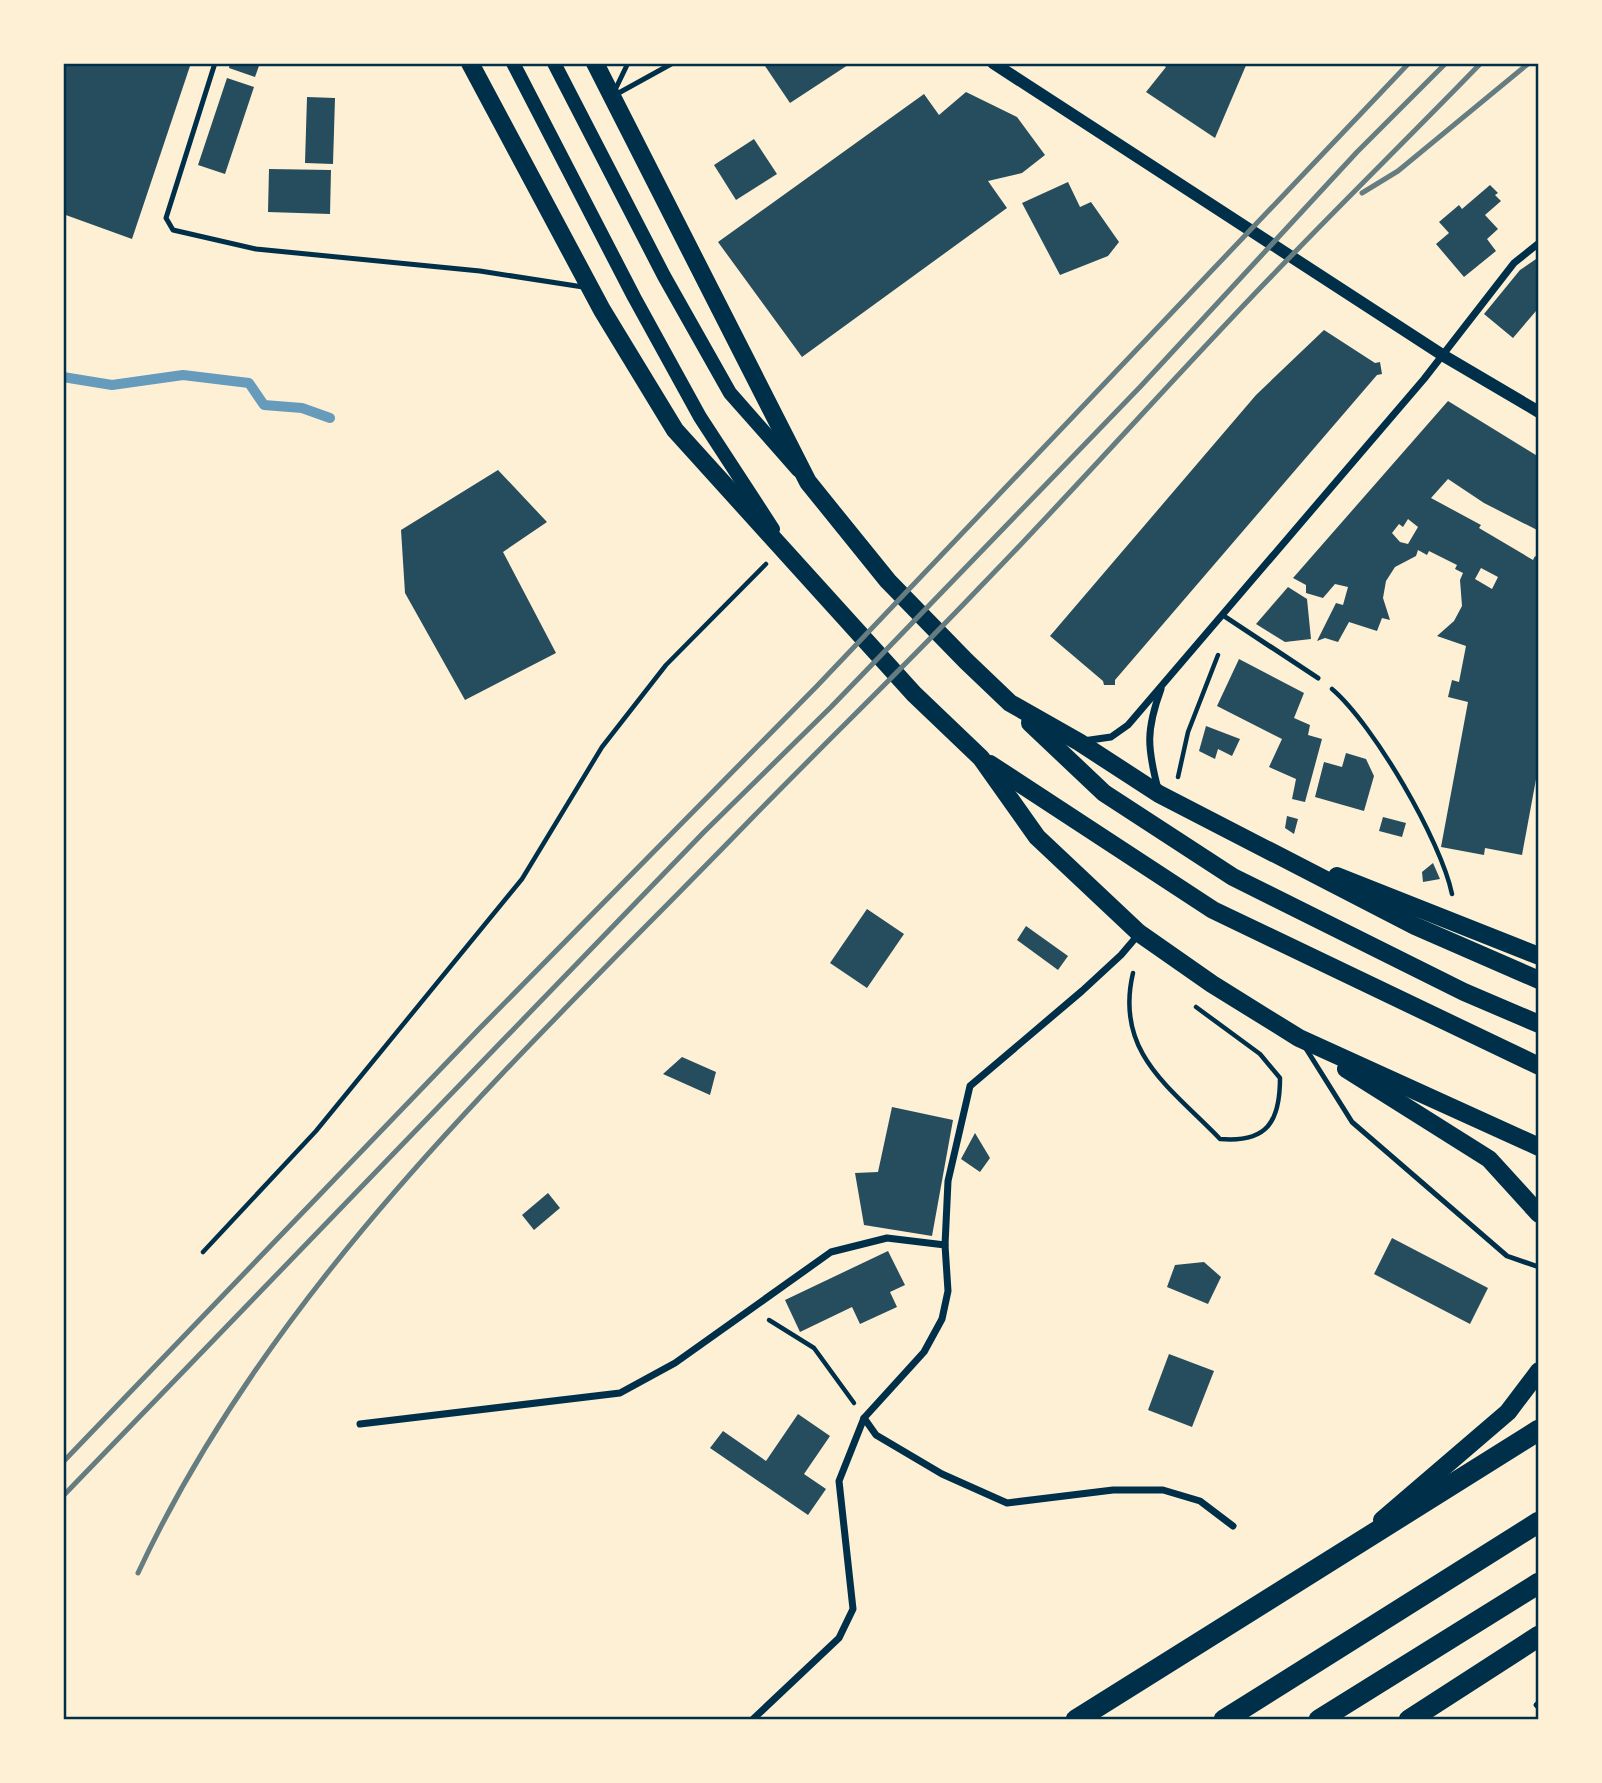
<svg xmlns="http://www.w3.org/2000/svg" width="1602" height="1783" font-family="'Noto Serif',serif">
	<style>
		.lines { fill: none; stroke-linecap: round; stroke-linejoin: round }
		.stream { stroke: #669bbc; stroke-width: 10 }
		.building { fill: #264d5e; fill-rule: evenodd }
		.path { stroke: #003049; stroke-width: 4.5 }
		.service { stroke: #003049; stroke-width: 5 }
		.minor { stroke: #003049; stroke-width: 7 }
		.tertiary { stroke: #003049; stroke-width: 12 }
		.secondary { stroke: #003049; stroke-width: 14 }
		.primary { stroke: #003049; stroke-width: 18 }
		.motorway { stroke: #003049; stroke-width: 21 }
		.rail { stroke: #657d81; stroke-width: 5 }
		.neatline { fill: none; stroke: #003049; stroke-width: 2.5 }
	</style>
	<rect width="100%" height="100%" fill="#fdf0d5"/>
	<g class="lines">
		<path class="stream" d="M63,377l49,8 71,-10 66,8 15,22 38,3 28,10"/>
	</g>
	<g class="building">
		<path d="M63,63h128l-59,176 -69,-25z"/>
		<path d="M230,63h30l-5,14 -26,-9z"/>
		<path d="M763,63h88l-61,40z"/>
		<path d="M1160,63h87l-32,75 -69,-46 20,-25z"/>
		<path d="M227,78l27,9 -29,87 -27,-9z"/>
		<path d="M966,92l51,25 28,38 -23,18 -34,8 19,27 -205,149 -84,-115 206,-148 15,21z"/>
		<path d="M307,97l28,1 -2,66 -28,-1z"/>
		<path d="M754,139l23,35 -41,26 -22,-35z"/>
		<path d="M269,169l62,1 -1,44 -62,-2z"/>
		<path d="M1068,182l12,25 11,-5 28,40 -11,14 -48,19 -38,-72z"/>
		<path d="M1490,185l8,8 -3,2 6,6 -16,14 13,14 -11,10 9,12 -32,26 -28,-33 13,-11 -10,-11 20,-17 3,4z"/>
		<path d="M1539,257v57l-3,-3 -23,27 -29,-24 36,-44z"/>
		<path d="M1324,330l51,33 5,-1 2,12 -5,1 -262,305v5h-11l-1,-4 -53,-45 206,-241z"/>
		<path d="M1448,401l91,56v74l-55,-28 -36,-24 -17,19 50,27 -2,3 54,32 2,-4 4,3v204l-17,92 -37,-7 -1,7 -43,-8 27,-145 -20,-5 4,-17 7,2 7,-36 -29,-10 17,-15 8,-15 -2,-26 3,-7 -8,-4 2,-4 -28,-14 -2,4 -9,-5 -2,6 -21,11 -9,14 -3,17 7,22 -8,-2 -5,13 -28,-9 -11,20 -13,-4 -8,3 19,-38 7,2 5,-18 -13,-3 -12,14 -17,-5v-8l-13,-7zM1408,519l10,8 -10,17 -8,-2 -8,-9 7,-9 4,3zM1481,568l17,9 -6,12 -17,-10z"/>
		<path d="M498,470l49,52 -44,30 53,101 -91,47 -60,-107 -4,-63z"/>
		<path d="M1288,587l19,12 4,40 -26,3 -29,-18z"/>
		<path d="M1239,659l65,34 -10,25 16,7 -2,10 14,4 -17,63 -13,-3 4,-20 -27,-12 13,-28 -65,-33z"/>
		<path d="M1206,726l34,13 -8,17 -14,-7 -3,10 -16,-8z"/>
		<path d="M1346,753l20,6 8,17 -10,35 -49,-14 9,-35 18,5z"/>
		<path d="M1287,816l11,3 -4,15 -9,-6z"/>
		<path d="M1383,817l23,6 -4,14 -23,-6z"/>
		<path d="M1433,863l7,16 -17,3 -1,-10z"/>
		<path d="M867,909l37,25 -37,54 -37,-25z"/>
		<path d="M1026,926l42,30 -10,14 -41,-30z"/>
		<path d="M682,1057l34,15 -6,23 -47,-21z"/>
		<path d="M892,1107l61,13 -21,116 -68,-11 -9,-52 23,-1z"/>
		<path d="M975,1133l15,25 -10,14 -19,-13z"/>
		<path d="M548,1193l12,15 -26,22 -12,-15z"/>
		<path d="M1392,1238l96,50 -18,36 -96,-50z"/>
		<path d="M888,1251l17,34 -15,7 7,15 -37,17 -8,-17 -52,25 -15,-32z"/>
		<path d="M1204,1262l17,15 -13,27 -41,-17 8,-22z"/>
		<path d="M1169,1354l45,17 -22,56 -44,-17z"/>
		<path d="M798,1414l32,22 -26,38 22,15 -18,26 -98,-67 13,-17 43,30z"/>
	</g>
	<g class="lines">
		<g class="path">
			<path d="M1332,689c42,36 109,152 120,205"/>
			<path d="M1178,777l10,-45 30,-77"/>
			<path d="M1133,973c-19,80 38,115 87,166 47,4 60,-17 60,-61l-20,-24 -64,-47"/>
			<path d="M203,1252l113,-121 206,-252 80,-132 64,-82 100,-101"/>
			<path d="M769,1320l45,28 40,55"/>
		</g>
		<g class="service">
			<path d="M215,63l-49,155 7,12 83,19 224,22 103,16"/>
			<path d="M615,90l13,-27"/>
			<path d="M615,95l58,-32"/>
			<path d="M1224,616l94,62"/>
			<path d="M1305,1047l47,75 155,134 32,11"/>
			<path d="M1539,1702l-3,3 3,3"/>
		</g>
		<g class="minor">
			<path d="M1083,741l28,-4 17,-12 296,-346 90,-116 25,-20"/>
			<path d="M1158,789c-11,-42 -12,-59 3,-100"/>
			<path d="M864,1418l12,17 66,39 65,29 106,-13h50l37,11 33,25"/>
			<path d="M360,1424l260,-31 55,-30 156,-111 56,-14 58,7"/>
			<path d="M752,1720l87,-82 14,-29 -14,-128 25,-63 60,-66 18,-33 6,-28 -3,-46 3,-64 22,-95 112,-95 39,-36 17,-20"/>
		</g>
		<path class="tertiary" d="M993,63l451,293 95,56"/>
		<g class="secondary">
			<path d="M513,63l121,234 66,120 73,112"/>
			<path d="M554,63l110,213 66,117 68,77"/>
		</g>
		<g class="primary">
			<path d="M470,63l132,247 73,120 239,264 67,64 56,79 102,96 73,51 87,54 240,109"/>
			<path d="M595,63l213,419 80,99 78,80 44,42 69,39 80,52 256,132 124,54"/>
			<path d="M1030,723l74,70 129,84 231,115 75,32"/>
			<path d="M990,764l223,146 326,156"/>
			<path d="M1337,876l202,80"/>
			<path d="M1346,1069l143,90 50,55"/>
			<path d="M1382,1520l126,-108 31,-41"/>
		</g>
		<g class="motorway">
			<path d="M1076,1720l463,-290"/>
			<path d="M1224,1720l315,-198"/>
			<path d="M1319,1720l220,-137"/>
			<path d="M1409,1720l130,-84"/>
		</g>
		<g class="rail">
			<path d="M1362,193l36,-22 131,-108"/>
			<path d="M63,1462l416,-433 338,-343 592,-623"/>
			<path d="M63,1496l641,-664 127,-125 309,-320 217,-235 89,-89"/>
			<path d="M138,1573c139,-298 389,-522 614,-755 76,-78 154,-153 229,-232 107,-110 207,-225 314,-334 62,-64 125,-126 186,-189"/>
		</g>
	</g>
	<rect width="1602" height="1783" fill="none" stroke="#fdf0d5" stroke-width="130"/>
	<rect x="65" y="65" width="1472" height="1653" class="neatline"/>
</svg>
